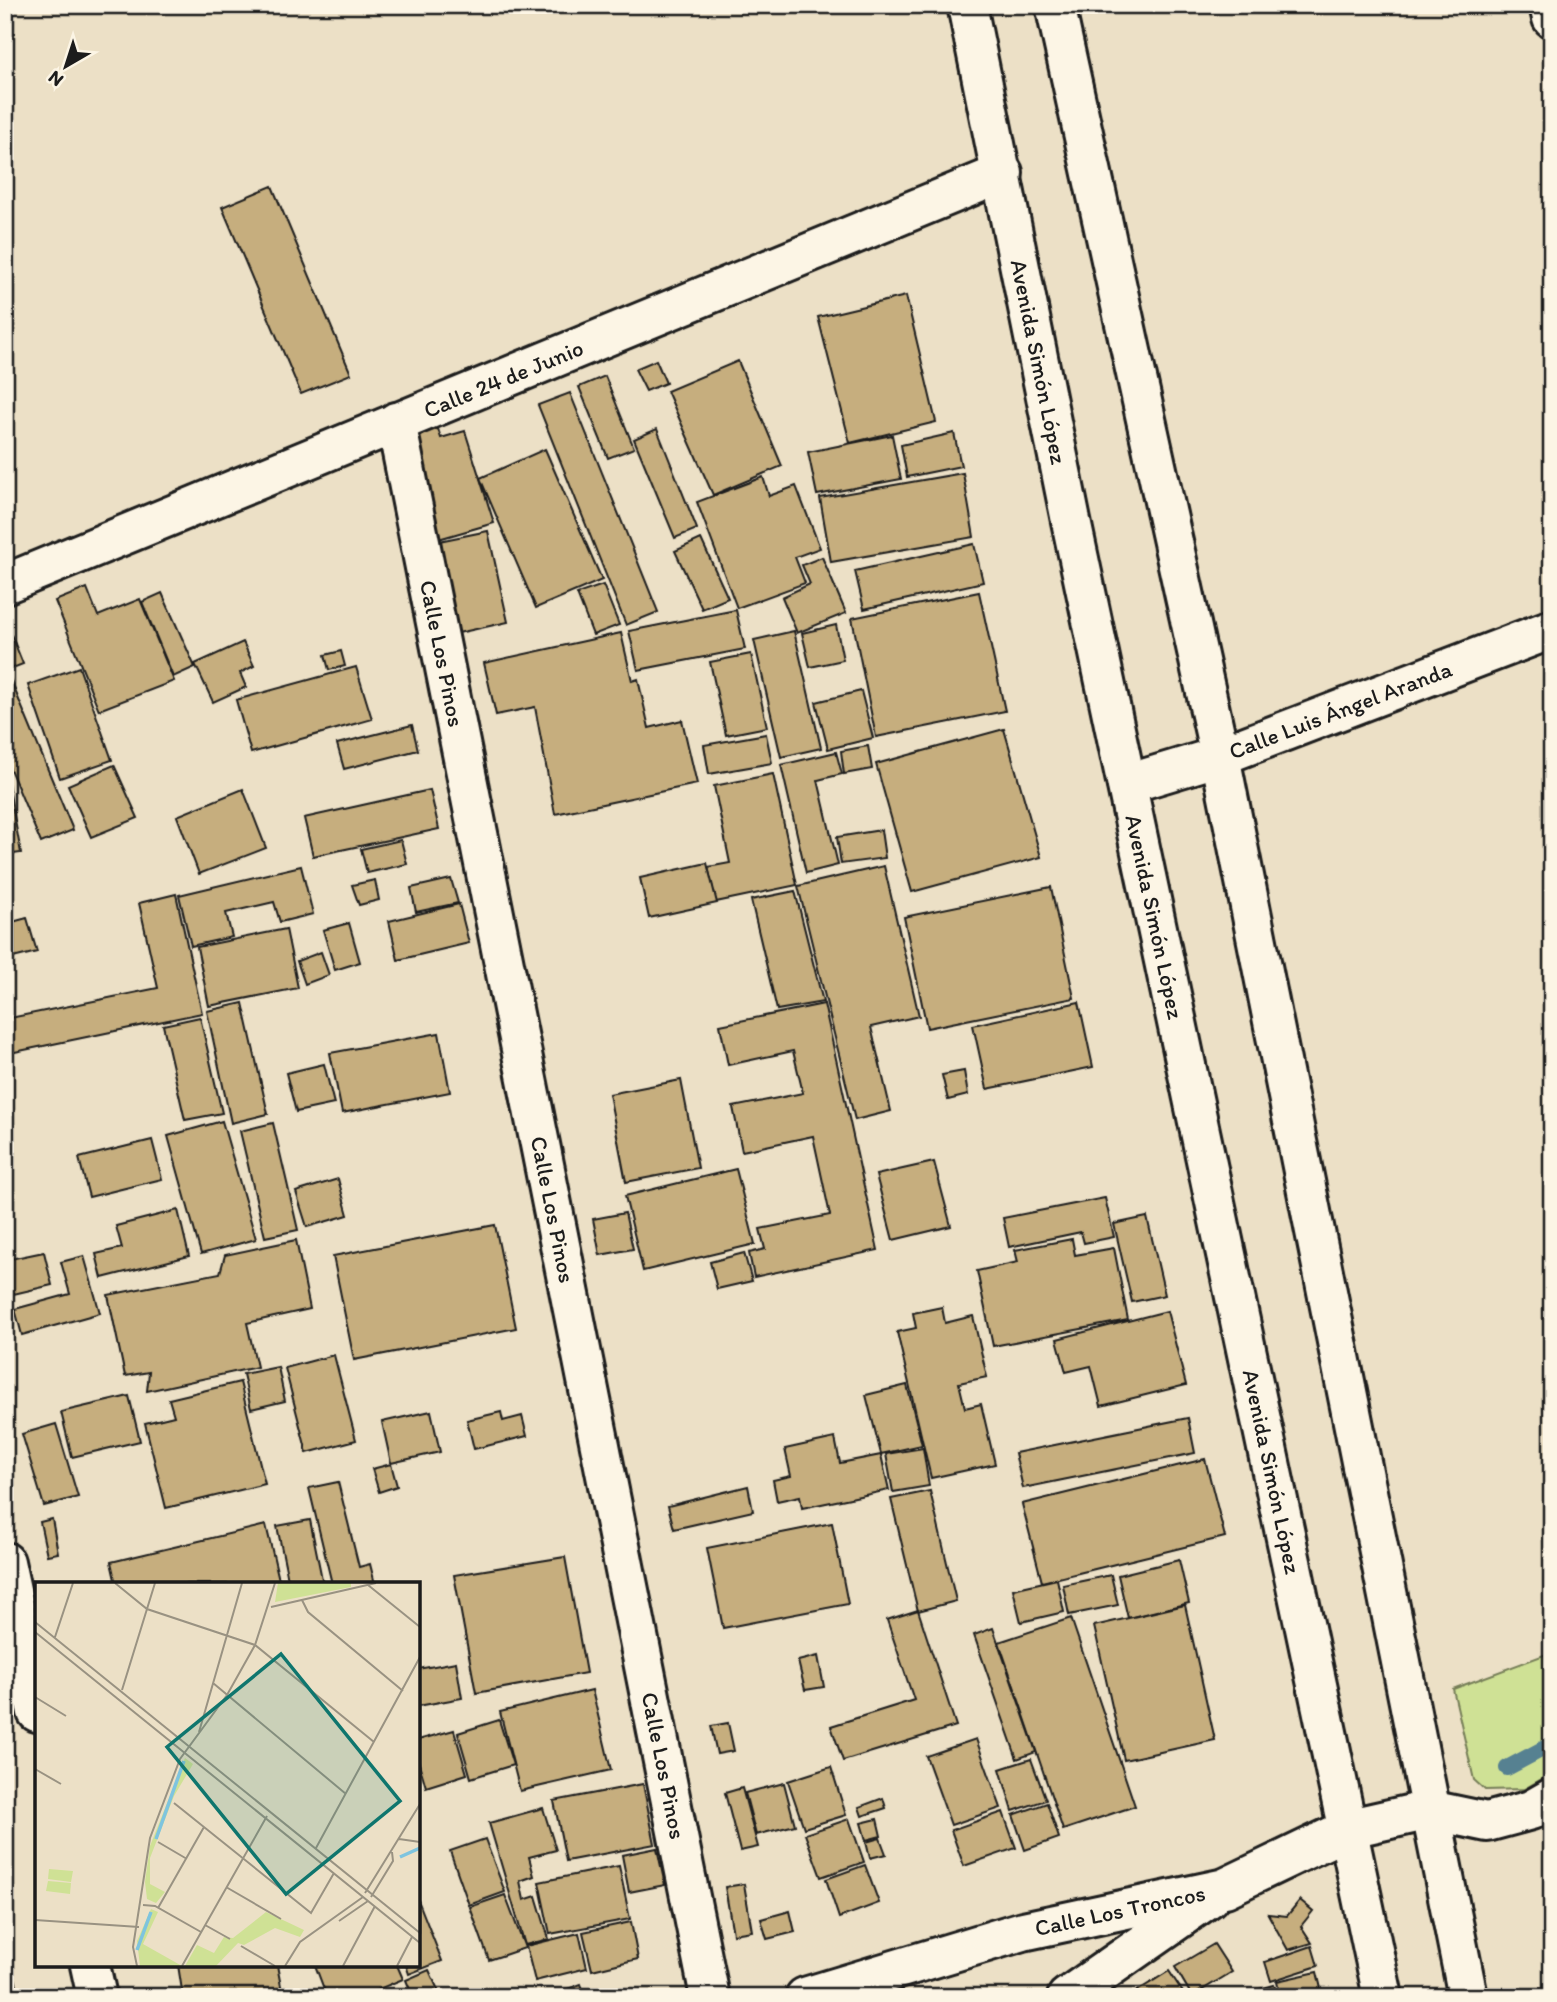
<svg xmlns="http://www.w3.org/2000/svg" width="1557" height="2002" font-family="Itim,sans-serif">
	<style>
		.green { fill: #cfe195; stroke: #767e58; stroke-width: 2 }
		.lines { fill: none; stroke-linecap: round; stroke-linejoin: round }
		.stream { stroke: #578191; stroke-width: 16 }
		.building { fill: #c6ae7e; stroke: #1c1c1c; stroke-width: 2 }
		.street-casing { stroke: #1c1c1c; stroke-width: 44 }
		.primary-casing { stroke: #1c1c1c; stroke-width: 44 }
		.street { stroke: #fcf5e5; stroke-width: 38 }
		.primary { stroke: #fcf5e5; stroke-width: 38 }
		.labels { text-anchor: middle; dominant-baseline: central; stroke-width: 5; stroke-linejoin: round; paint-order: stroke }
		.street-label { font-size: 23px; fill: #1c1c1c; stroke: #fcf5e5 }
		.inset-river { fill: none; stroke: #7ec4df; stroke-width: 3.5 }
		.inset-road { fill: none; stroke: #999282; stroke-width: 2 }
		.view { fill: #0f766e; fill-opacity: 0.15; stroke: #0f766e; stroke-width: 3.5 }
		.inset-edge { fill: none; stroke: #1c1c1c; stroke-width: 3.5 }
	</style>
	<rect width="100%" height="100%" fill="#ece0c6"/>
	<filter id="ink" filterUnits="userSpaceOnUse"><feTurbulence type="fractalNoise" baseFrequency=".0143" numOctaves="2"/><feDisplacementMap in="SourceGraphic" scale="14" xChannelSelector="R" yChannelSelector="G"/><feConvolveMatrix kernelMatrix="1 2 1 2 8 2 1 2 1" color-interpolation-filters="sRGB"/></filter>
	<g filter="url(#ink)">
		<path class="green" d="M1552,1652v121l-28,16 -39,1 -11,-10 -21,-91z"/>
		<g class="lines">
			<path class="stream" d="M1507,1768l45,-24"/>
		</g>
		<g class="building">
			<path d="M272,186l79,188 -50,20 -79,-187z"/>
			<path d="M906,296l30,126 -86,21 -32,-126z"/>
			<path d="M656,360l10,23 -20,8 -11,-22z"/>
			<path d="M738,361l44,105 -69,29 -46,-104z"/>
			<path d="M605,376l29,72 -26,10 -29,-71z"/>
			<path d="M570,393l88,219 -32,13 -88,-220z"/>
			<path d="M437,426l4,12 24,-7 29,92 -59,17 -31,-104z"/>
			<path d="M657,429l40,100 -22,9 -41,-99z"/>
			<path d="M954,433l7,33 -54,11 -6,-32z"/>
			<path d="M892,435l9,44 -84,16 -9,-43z"/>
			<path d="M545,449l57,131 -66,28 -56,-130z"/>
			<path d="M963,473l11,64 -143,25 -11,-64z"/>
			<path d="M763,477l6,19 27,-10 24,62 -25,9 10,26 -68,25 -40,-106z"/>
			<path d="M488,531l20,91 -50,11 -19,-92z"/>
			<path d="M701,539l27,59 -26,11 -27,-58z"/>
			<path d="M974,544l9,38 -119,27 -9,-38z"/>
			<path d="M822,557l24,56 -49,20 -15,-36 28,-13 -8,-19z"/>
			<path d="M603,585l16,40 -26,10 -16,-41z"/>
			<path d="M87,588l11,28 42,-17 34,82 -75,29 -44,-109z"/>
			<path d="M979,592l26,119 -129,26 -24,-119z"/>
			<path d="M162,593l33,74 -22,10 -31,-75z"/>
			<path d="M736,610l9,39 -107,21 -9,-39z"/>
			<path d="M7,624l16,40 -18,7v-46z"/>
			<path d="M836,625l7,35 -33,7 -8,-34z"/>
			<path d="M794,631l27,117 -40,9 -27,-117z"/>
			<path d="M621,633l11,48 6,-2 11,49 33,-8 15,64 -142,30 -20,-107 -39,8 -12,-52z"/>
			<path d="M243,642l11,24 -14,7 6,14 -33,15 -18,-38z"/>
			<path d="M341,651l4,15 -16,4 -4,-15z"/>
			<path d="M751,654l16,73 -41,8 -16,-73z"/>
			<path d="M79,667l33,93 -52,18 -32,-93z"/>
			<path d="M356,667l16,52 -121,34 -15,-53z"/>
			<path d="M9,676l64,154 -32,13 -36,-86v-80z"/>
			<path d="M861,691l12,47 -45,11 -12,-47z"/>
			<path d="M412,725l6,25 -74,19 -7,-25z"/>
			<path d="M1004,729l37,128 -129,35 -36,-128z"/>
			<path d="M766,734l6,29 -63,11 -5,-29z"/>
			<path d="M868,746l4,23 -28,5 -3,-23z"/>
			<path d="M836,752l6,22 -24,6 20,85 -32,8 -25,-108z"/>
			<path d="M114,765l24,53 -47,19 -23,-52z"/>
			<path d="M5,767l16,86 -16,2z"/>
			<path d="M773,774l24,111 -81,17 -8,-35 22,-4 -16,-77z"/>
			<path d="M243,789l23,59 -67,26 -22,-58z"/>
			<path d="M430,790l9,39 -126,27 -9,-38z"/>
			<path d="M881,830l4,28 -44,6 -4,-27z"/>
			<path d="M401,840l6,24 -40,9 -6,-24z"/>
			<path d="M707,863l10,40 -68,15 -9,-40z"/>
			<path d="M301,866l12,48 -33,8 -6,-20 -48,11 6,24 -41,9 -12,-51z"/>
			<path d="M884,866l35,150 -48,11 20,84 -36,9 -57,-234z"/>
			<path d="M451,879l7,24 -42,9 -5,-24z"/>
			<path d="M375,880l4,20 -20,5 -7,-20z"/>
			<path d="M1051,887l23,111 -147,30 -23,-111z"/>
			<path d="M795,891l28,111 -46,8 -26,-110z"/>
			<path d="M176,894l26,119 -197,41v-35l153,-31 -19,-85z"/>
			<path d="M459,904l10,39 -71,17 -9,-39z"/>
			<path d="M27,918l10,34 -32,8v-36z"/>
			<path d="M349,923l11,39 -25,8 -12,-40z"/>
			<path d="M286,929l12,59 -89,18 -12,-59z"/>
			<path d="M321,952l8,23 -24,9 -8,-23z"/>
			<path d="M1079,1002l14,65 -106,22 -14,-64z"/>
			<path d="M243,1003l25,111 -37,9 -24,-112z"/>
			<path d="M824,1004l54,246 -124,27 -5,-24 16,-4 -5,-20 70,-14 -17,-79 -71,15 -9,-44 70,-14 -10,-42 -65,14 -8,-40z"/>
			<path d="M200,1017l22,96 -37,7 -22,-95z"/>
			<path d="M439,1033l11,59 -108,21 -12,-60z"/>
			<path d="M324,1064l10,40 -38,8 -10,-39z"/>
			<path d="M964,1071l4,24 -20,5 -6,-25z"/>
			<path d="M681,1080l17,88 -72,14 -17,-88z"/>
			<path d="M222,1121l34,118 -55,15 -33,-118z"/>
			<path d="M273,1123l25,107 -33,7 -25,-106z"/>
			<path d="M152,1140l10,39 -73,18 -10,-39z"/>
			<path d="M934,1162l17,64 -58,14 -17,-65z"/>
			<path d="M736,1169l19,75 -112,27 -18,-75z"/>
			<path d="M338,1179l10,36 -41,12 -11,-35z"/>
			<path d="M1105,1198l9,39 -30,6 -3,-11 -72,15 -6,-29z"/>
			<path d="M178,1210l11,46 -87,22 -6,-24 26,-6 -6,-22z"/>
			<path d="M625,1213l8,36 -33,6 -7,-36z"/>
			<path d="M1147,1217l18,78 -33,7 -18,-78z"/>
			<path d="M495,1225l21,103 -162,32 -21,-104z"/>
			<path d="M1072,1239l3,16 39,-7 14,72 -135,26 -16,-75 41,-9 -3,-12z"/>
			<path d="M296,1240l14,69 -63,14 10,44 -110,24 2,-19 -24,4 -17,-81 112,-22 5,-18z"/>
			<path d="M44,1252l8,33 -47,11v-36z"/>
			<path d="M744,1253l8,28 -35,8 -7,-27z"/>
			<path d="M84,1256l16,57 -78,22 -7,-26 55,-15 -9,-32z"/>
			<path d="M942,1307l3,16 28,-7 14,61 -28,6 6,25 16,-4 14,60 -64,14 -34,-146 19,-4 -3,-15z"/>
			<path d="M1167,1311l19,74 -85,21 -10,-40 -25,6 -9,-33z"/>
			<path d="M334,1355l22,85 -49,13 -22,-85z"/>
			<path d="M278,1367l7,34 -34,8 -8,-35z"/>
			<path d="M240,1382l25,102 -99,24 -21,-85 29,-7 -5,-17z"/>
			<path d="M907,1385l15,60 -41,9 -15,-59z"/>
			<path d="M129,1396l11,45 -68,16 -11,-45z"/>
			<path d="M431,1411l9,41 -49,11 -9,-41z"/>
			<path d="M501,1412l2,9 19,-5 5,20 -53,13 -7,-29z"/>
			<path d="M1188,1418l7,35 -172,35 -8,-35z"/>
			<path d="M56,1424l22,73 -34,9 -22,-72z"/>
			<path d="M835,1438l5,25 41,-8 8,35 -87,18 -2,-12 -23,5 -4,-21 18,-4 -6,-27z"/>
			<path d="M923,1448l6,38 -36,6 -7,-38z"/>
			<path d="M1205,1459l20,78 -183,45 -20,-78z"/>
			<path d="M391,1464l6,22 -18,6 -7,-23z"/>
			<path d="M338,1482l21,85 11,-3 5,20h-43l-23,-96z"/>
			<path d="M748,1486l5,25 -79,18 -6,-23z"/>
			<path d="M930,1491l26,110 -38,10 -27,-112z"/>
			<path d="M52,1519l6,34 -11,2 -7,-33z"/>
			<path d="M310,1520l13,64h-34l-12,-58z"/>
			<path d="M832,1523l16,81 -125,24 -16,-80z"/>
			<path d="M266,1525l14,59h-164l-5,-22z"/>
			<path d="M565,1557l21,116 -110,20 -22,-118z"/>
			<path d="M1179,1560l10,43 -61,15 -10,-43z"/>
			<path d="M1111,1575l7,30 -49,10 -6,-30z"/>
			<path d="M1057,1579l7,33 -43,10 -8,-33z"/>
			<path d="M1185,1605l30,135 -91,20 -30,-134z"/>
			<path d="M918,1610l38,116 -113,35 -12,-35 83,-26 -27,-80z"/>
			<path d="M1071,1618l64,188 -72,24 -64,-188z"/>
			<path d="M993,1628l43,124 -19,7 -43,-124z"/>
			<path d="M818,1656l6,31 -19,3 -7,-29z"/>
			<path d="M456,1662l6,36 -44,8v-37z"/>
			<path d="M592,1690l19,80 -91,21 -20,-79z"/>
			<path d="M499,1720l14,45 -42,13 -13,-45z"/>
			<path d="M728,1723l6,28 -17,3 -6,-28z"/>
			<path d="M454,1730l13,44 -41,13 -8,-27v-20z"/>
			<path d="M976,1739l25,69 -50,17 -25,-69z"/>
			<path d="M1031,1759l15,41 -33,11 -13,-42z"/>
			<path d="M831,1767l15,48 -42,13 -16,-47z"/>
			<path d="M784,1783l11,42 -39,10 -11,-42z"/>
			<path d="M643,1784l12,60 -89,17 -12,-60z"/>
			<path d="M742,1788l16,59 -18,4 -15,-58z"/>
			<path d="M883,1798l3,10 -24,8 -3,-9z"/>
			<path d="M1047,1803l12,35 -34,12 -12,-35z"/>
			<path d="M543,1808l13,42 -27,7 5,19 -14,5 4,19 12,-4 13,43 -24,6 -36,-122z"/>
			<path d="M1003,1812l13,36 -52,18 -13,-36z"/>
			<path d="M849,1819l15,43 -43,15 -16,-43z"/>
			<path d="M877,1819l4,17 -15,4 -5,-17z"/>
			<path d="M880,1838l6,16 -16,4 -4,-16z"/>
			<path d="M485,1839l20,53 -36,13 -19,-54z"/>
			<path d="M657,1848l8,37 -36,7 -7,-37z"/>
			<path d="M865,1865l14,38 -40,15 -13,-39z"/>
			<path d="M619,1866l11,53 -80,15 -11,-52z"/>
			<path d="M744,1884l8,47 -19,3 -8,-47z"/>
			<path d="M505,1895l20,53 -36,12 -19,-53z"/>
			<path d="M418,1900l24,61 -33,13 -3,-9h12z"/>
			<path d="M1300,1900l13,11 -12,15 11,17 -24,7 -20,-36 19,2z"/>
			<path d="M790,1911l5,21 -28,7 -6,-20z"/>
			<path d="M631,1922l7,37 -46,11 -9,-38z"/>
			<path d="M579,1933l8,35 -52,13 -9,-35z"/>
			<path d="M5,1941l15,56h-15z"/>
			<path d="M1214,1944l18,28 -40,24 -17,-29z"/>
			<path d="M1312,1946l6,20 -47,15 -6,-19z"/>
			<path d="M178,1965h99l6,32h-100z"/>
			<path d="M315,1965h82l6,14 -43,18h-33z"/>
			<path d="M429,1970l10,22 -11,5h-15l-7,-17z"/>
			<path d="M1169,1971l17,26h-53l-2,-2z"/>
			<path d="M1317,1972l6,25h-42l-4,-16z"/>
			<path d="M581,1984l5,13h-40z"/>
			<path d="M1274,1985l4,12h-48z"/>
		</g>
		<g class="lines">
			<g class="street-casing">
				<g id="street">
					<path d="M1549,5l3,13"/>
					<path id="s1" d="M396,422l314,1575"/>
					<path id="s2" d="M5,584l998,-411"/>
					<path id="s3" d="M1127,784l93,-28 332,-127"/>
					<path d="M5,1562l32,150"/>
					<path d="M90,1965l7,32"/>
					<path id="s4" d="M805,1997l218,-66 202,-43 125,-60 80,-18 57,12 44,-12 21,-12"/>
					<path d="M1067,1997l142,-99"/>
				</g>
			</g>
			<g class="primary-casing">
				<g id="primary">
					<path id="s5" d="M967,5l104,516 312,1476"/>
					<path d="M1055,5l165,751 248,1241"/>
				</g>
			</g>
			<use href="#street" class="street"/>
			<use href="#primary" class="primary"/>
		</g>
	</g>
	<g class="labels">
		<g class="street-label">
			<text stroke="none"><textPath href="#s5" startOffset="364">Avenida Simón López</textPath></text>
			<text stroke="none"><textPath href="#s2" startOffset="539">Calle 24 de Junio</textPath></text>
			<text stroke="none"><textPath href="#s1" startOffset="236">Calle Los Pinos</textPath></text>
			<text stroke="none"><textPath href="#s3" startOffset="226">Calle Luis Ángel Aranda</textPath></text>
			<text stroke="none"><textPath href="#s5" startOffset="931">Avenida Simón López</textPath></text>
			<text stroke="none"><textPath href="#s1" startOffset="803">Calle Los Pinos</textPath></text>
			<text stroke="none"><textPath href="#s5" startOffset="1498">Avenida Simón López</textPath></text>
			<text stroke="none"><textPath href="#s1" startOffset="1370">Calle Los Pinos</textPath></text>
			<text stroke="none"><textPath href="#s4" startOffset="327">Calle Los Troncos</textPath></text>
		</g>
	</g>
	<g transform="translate(35 1582)">
		<rect width="385" height="385" fill="#ece0c6"/>
		<path d="M243,1h73v4l-76,15zM150,176l8,6 -19,32 -24,62v26l15,8 -9,11 -9,-4 -2,-17 5,-36zM14,287l24,2 -2,11 -23,-3zM13,299l23,2 -1,11 -24,-3zM116,327l7,3 -15,32 39,22h-42l-3,-25zM231,330l38,18 -4,7 -25,-9 -31,17 -6,-2 -22,23h-31l12,-21 17,8 10,-16 9,1z" fill="#cfe195"/>
		<path class="inset-river" d="M121,257l28,-78M365,275l20,-9M102,368l14,-38"/>
		<path class="inset-road" d="M80,1l32,26 108,36 119,97M333,3l52,42M267,18l6,12 95,79M236,25l105,-24M0,40l385,311M0,50l385,311M20,55l18,-54M178,101l133,111M87,108l33,-107M0,115l31,19M164,150l43,-149M0,187l26,15M139,221l137,110 23,-40M364,257l21,3M123,260l29,17M281,266l104,-191M191,305l55,32M330,311l55,-89M336,315l22,-36 -1,-9M108,323l12,1 46,26M123,326l46,-81M0,338l104,7M304,339l29,-20M170,343l25,14M206,364l34,20M102,384l-4,-19 17,-109 30,-79 47,-64 28,-50 20,-62M147,384l85,-150M250,384l15,-24 63,-45M308,384l32,-60M362,384l15,-29"/>
		<path class="view" d="M246,72l119,147 -114,93 -119,-147z"/>
		<rect width="385" height="385" class="inset-edge"/>
	</g>
	<rect width="1557" height="2002" fill="none" stroke="#fcf5e5" stroke-width="28"/>
	<rect x="14" y="14" width="1529" height="1974" fill="none" stroke="#1c1c1c" stroke-width="2.5" filter="url(#ink)"/>
	<g transform="translate(66 66) rotate(219)" stroke="#fcf5e5" stroke-width="5" paint-order="stroke">
	<path d="M0-5L12 26L0 18L-12 26Z" fill="#1c1c1c"/>
	<text y="-10" font-size="19" font-weight="bold" text-anchor="middle" fill="#1c1c1c">N</text>
	</g>
</svg>
